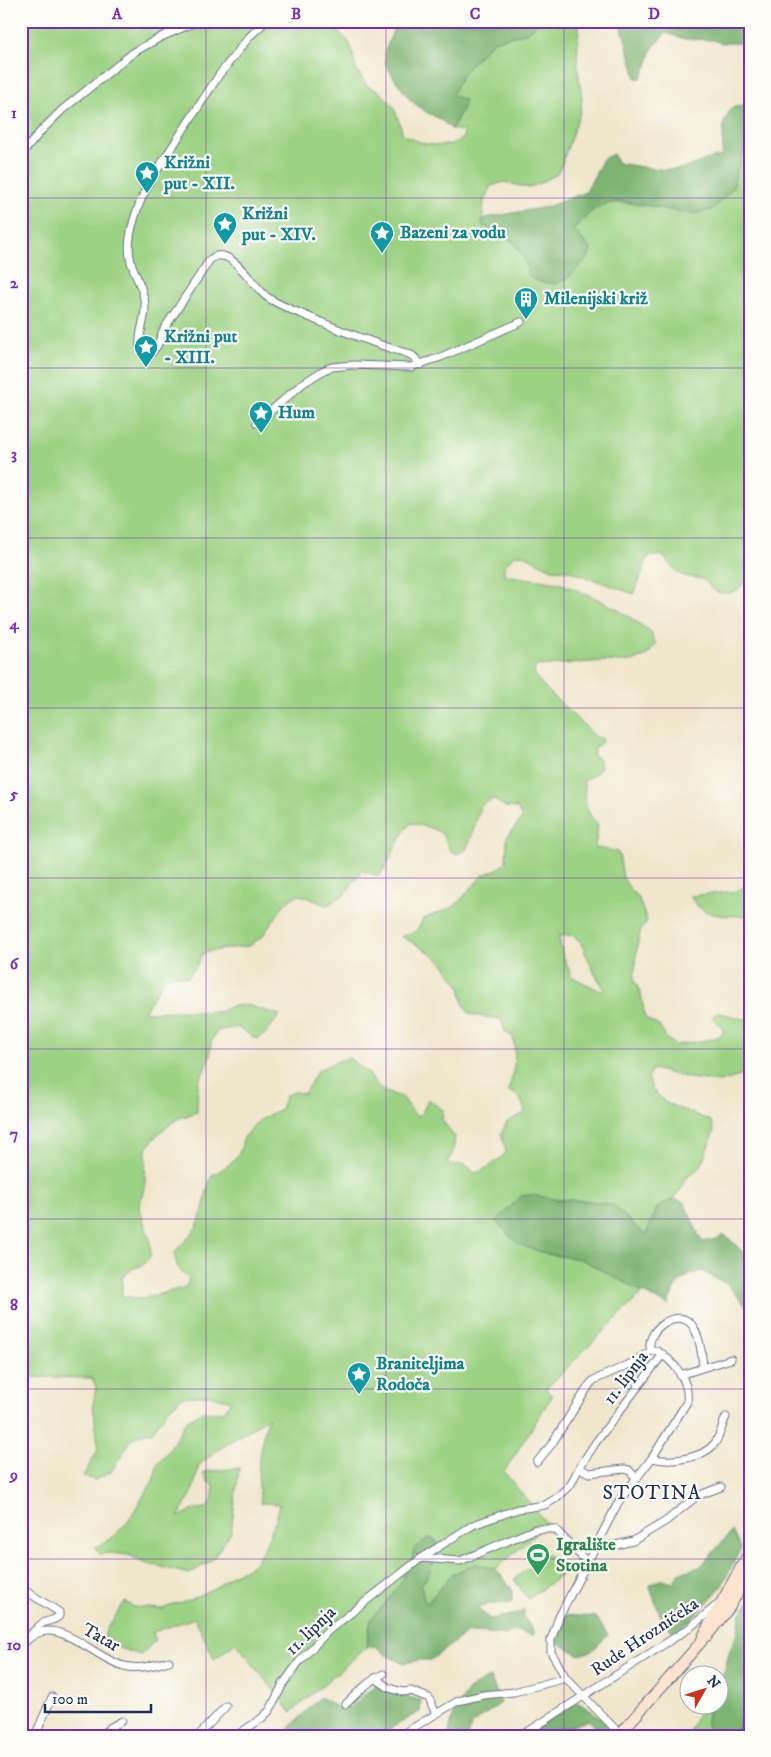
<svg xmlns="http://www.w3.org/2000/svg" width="771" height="1757" font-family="'IM FELL DW Pica',serif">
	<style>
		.green { fill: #9cd283; stroke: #5c8070; fill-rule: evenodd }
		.forest { fill: #7db471; stroke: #4c7268 }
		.water { fill: #50bec8; stroke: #367693 }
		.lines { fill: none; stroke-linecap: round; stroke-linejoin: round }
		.street-casing { stroke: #666f84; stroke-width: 9 }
		.secondary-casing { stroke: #666f84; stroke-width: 12 }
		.street { stroke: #fff; stroke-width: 7 }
		.secondary { stroke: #fde4d1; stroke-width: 10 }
		.grid { fill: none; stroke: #7b2cbf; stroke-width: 1; stroke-opacity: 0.55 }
		.labels { text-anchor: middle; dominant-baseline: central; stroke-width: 4.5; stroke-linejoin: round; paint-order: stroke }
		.culture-label { font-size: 18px; font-weight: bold; fill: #0d838f; stroke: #fdfcf7; text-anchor: start }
		.street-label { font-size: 18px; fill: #1b2f5e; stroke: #fdfcf7 }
		.leisure-label { font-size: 18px; font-weight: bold; fill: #27864d; stroke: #fdfcf7; text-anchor: start }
		.quarter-label { font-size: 20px; letter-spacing: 1px; fill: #1b2f5e; stroke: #fdfcf7 }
		.neatline { fill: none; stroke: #7b2cbf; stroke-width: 2 }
		.grid-label { font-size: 16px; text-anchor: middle; font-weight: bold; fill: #7b2cbf }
	</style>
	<rect width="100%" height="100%" fill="#fdfcf7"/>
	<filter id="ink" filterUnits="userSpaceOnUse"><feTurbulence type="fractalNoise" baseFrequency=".02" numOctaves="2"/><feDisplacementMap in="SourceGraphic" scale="10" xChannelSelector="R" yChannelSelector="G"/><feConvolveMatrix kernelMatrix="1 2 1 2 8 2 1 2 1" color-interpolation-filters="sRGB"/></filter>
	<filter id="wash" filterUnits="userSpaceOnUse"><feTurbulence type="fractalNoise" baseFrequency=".0096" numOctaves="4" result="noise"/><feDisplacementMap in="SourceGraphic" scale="20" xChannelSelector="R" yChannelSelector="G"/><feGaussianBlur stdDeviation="1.12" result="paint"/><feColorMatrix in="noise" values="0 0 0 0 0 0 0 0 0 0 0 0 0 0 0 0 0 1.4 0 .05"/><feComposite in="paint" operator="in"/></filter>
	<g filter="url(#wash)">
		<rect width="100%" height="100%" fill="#f0e6cc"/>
		<g class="green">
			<path d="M21,21h301l18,12 9,9 4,11 2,14 12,19 13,6 14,15 9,27c17,11 42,16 60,5l1,-8 -13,-2 5,-7 9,-22 -13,-5 12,-23 29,-31 36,-9 11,-11h41l-2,4 -2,37 5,37 -2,13 -20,57 -4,6 -27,13 -25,-6 -13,4 -7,15 -2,24 32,17 12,20 1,9 28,-1 18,3 15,-15 3,-8 -17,-21c8,-8 16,-18 26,-23 20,-10 69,5 92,8l41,-26 3,-15 14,-37v439c-7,13 -20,23 -35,16 -5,-3 -7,-9 -11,-11 -6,-3 -14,-2 -20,-4 -8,-2 -17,-15 -22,-21l-14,2 -14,37 -67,-24 -15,-1 -30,-15 -8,2 -5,4 -5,8v7l55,8 32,13 26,13 33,22 6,14 -9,10 -11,5 -15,2 -17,-1 -68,5 -2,5 2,6 9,11 51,49 6,1 1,3 -8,7 -2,7 5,3 3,8 -3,5 -15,11c3,6 1,11 2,17 1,11 6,18 13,26l-3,23 21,3 3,3 4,24 8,13 7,6 9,24 -6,8 -4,17 -3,34 7,14 4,24 14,8 8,13 9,6 37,-6 10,-5 -1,-7 -10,-10 4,-4c12,0 22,7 34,6v54l-30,9 -30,-4 -38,-9 -4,8 4,12 14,14 45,18 3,10 -13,35 -17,14 -2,8 -9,11 -16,9 -11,27 -11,-9 -22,-21 -22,-4 -31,-1 -63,21 21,23 29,10 34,5 62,33 -97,97 6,7 -48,76 43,52 -51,45 -20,-5 -24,10 -25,29 -3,-2 -3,-16 6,-7 9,-38 -8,-2 -14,11 -3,14 -12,22 -14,19 -14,15 -5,29 -75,64 -55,-69 -22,16 -19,-41 -42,14 2,9 -14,14 -28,-9 -10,-6 4,-12 18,-26 9,5 29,2 11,-5 15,-4 29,-14 13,-11 13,-5 11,-7 11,-19 10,-25 4,-15 -19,-1c-5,-32 -3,-55 8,-86l-54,35 -16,13 -7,28 -14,24 18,-8 10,-1 6,-7 2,-15 -6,-4 -5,-10 36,-4 -8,64 -19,28 -23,14 -40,-10 -21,-9 -17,-2 -11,1 -6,-7 10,-3 22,-20 27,-43 5,-18 11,-13 17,-29 16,-9h21l8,-11 -23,-6 -26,2 -14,13 -16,22 -14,3 -6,4 -21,33 -16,8 -12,-4 15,-26 -1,-15 -4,-30 3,-18 -4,-9 -71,-1zM493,799l13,8 11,1 5,10 -15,19 -1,26 -9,6 -15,7 -27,30 -32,13c-5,12 -10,16 -22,17l28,16 13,10 18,24 3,17 6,10 8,3 24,3 4,13 8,5c4,18 1,37 -5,54 12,4 14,9 17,22l-18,9 -6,12 5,18c-8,9 -20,18 -31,21l-9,-8 -19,-1 6,-12 2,-15 -13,-17 1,-10 -15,-11 -5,12 -6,6 -15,-20 -20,-6 -14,-18 -19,-15 -11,3 -20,9 -14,24 -9,-2 -9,3 -5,14c-15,6 -29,15 -37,29 -2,3 -2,8 -3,11 -6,13 -17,20 -29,26 -7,16 -7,35 -15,51 -6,11 -16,17 -23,28l4,14 11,11 -3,8 -44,12 -20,-3v-19l10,-8 11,-4 8,-10 -1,-15 -11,-33 6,-22 1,-36 11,-14 20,-16 20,-7 1,-28 12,-28 1,-14 6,-11 20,-4 19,12 8,-4 16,-20 -33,-10 -15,1 -13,6 -39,-1 -36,1 21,-35 9,-2 14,2 9,-12 5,-11 9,-3 38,-5 13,-9 23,-34 12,-8c11,1 19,7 30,10l17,-10 18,-24 17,5c13,-17 18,-38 32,-53 10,3 29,5 33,14 5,8 3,10 10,17l11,-3 5,-10 11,-36zM572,935l8,6 15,33 10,16 -4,1 -29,-14 -10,-24 -3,-17z"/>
			<path d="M750,884v32c-23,-1 -47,4 -60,-20l47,-5z"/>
			<path d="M548,1554l15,20 -35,25 -14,-20z"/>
			<path d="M702,1705h7l-3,18 4,13h-23z"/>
		</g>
		<g class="forest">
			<path d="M397,21h143l-11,11 -36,9 -29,31 -12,23 13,5 -3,10 -11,19 -11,-10 -14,-7 -15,-11 -18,-24 -7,-13 -1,-13z"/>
			<path d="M620,21h130v22h-30l-6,-3 -29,-1 -19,-6 -14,16 -5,17 -6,12h-5z"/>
			<path d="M750,101v35l-14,37 -3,15 -21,22 -20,4 -71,-13 -19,4 -10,6 -18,18 17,21 -3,8 -20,20 -11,6 -12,-1 -13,-4 -5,-7 -1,-10 -12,-20 -32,-17 2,-7 63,-11 39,-15 17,-33 10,-5 5,9c19,3 40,8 59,6 17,-2 27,-11 45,-13l2,-34 7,-14 16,-4z"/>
			<path d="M531,1195l29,5 31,1 22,4 22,21 11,9 11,-27 16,-9 11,3 18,40 14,-3 8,-4c10,7 23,19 26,31 2,14 0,31 0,45l-23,-27 -26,-13c-21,7 -26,13 -33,34l-15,-7 -72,-39 -34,-5 -29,-10 -22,-23 25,-25z"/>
			<path d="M732,1531l9,18 -20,38 -30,33 -18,12 -11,-12 -13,-35 14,-6 10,4 6,-10 21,-6z"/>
			<path d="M428,1538l8,2c1,17 -4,32 -15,45l3,16 4,2 24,-29 24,-10 20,5 16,20v14l-30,2 -5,3 13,11 27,-5 7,-4v7l11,16 -3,2c-12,-2 -15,-8 -26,0l-28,-3 -12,1 -35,27h-11l-16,3 -17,-7 -11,-10 -10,2 5,-29 14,-15 14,-19 12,-22 3,-14z"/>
			<path d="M750,1601c0,45 3,93 -15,135h-25l-4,-12 3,-18v-1l9,-1 1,-20 6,-14 4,-18 8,-17 4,-22z"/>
			<path d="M564,1615l32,2 12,18 -16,16 -13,4 -24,-14z"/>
			<path d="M490,1677l11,26 -29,21 -4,12h-20l6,-23 14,-23z"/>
			<path d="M375,1685l29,11 17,4 -1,12 -43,24h-48l-3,-3 -5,3h-39l38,-39 19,11 12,-1z"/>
			<path d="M577,1702c13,8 25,14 32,27l-7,7 -13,-16 -22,8h-15l-2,8h-24z"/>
		</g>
		<path class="water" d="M750,1668v68h-15l6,-13z"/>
	</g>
	<g filter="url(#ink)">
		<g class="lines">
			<g class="street-casing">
				<g id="street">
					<path d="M266,21l-17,16 -30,38 -69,106c-11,21 -26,57 -19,81 4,14 13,27 14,43 1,14 -7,28 -5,42l6,7 6,-2 5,-6 7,-17 45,-68c19,-21 44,26 58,36 13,9 28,14 42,20 32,14 64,26 97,36l7,3 8,9"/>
					<path d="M21,155l20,-24 21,-21 72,-58 27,-15 37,-16"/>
					<path d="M257,423l45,-39 22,-14 8,-3 21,-2 58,2 30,-10 80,-35"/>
					<path d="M651,1351c-7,-18 22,-42 38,-29 10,8 13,32 14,45"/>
					<path d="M680,1375l51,-16"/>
					<path d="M652,1458c17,5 51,1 63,-15 5,-7 7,-18 11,-26"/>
					<path d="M537,1462l14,-17 39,-61 4,-4 38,-17 19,-12h6c17,10 33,30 30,51l-35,56 -33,43 -60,116 -8,23v12l15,26 54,56"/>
					<path d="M579,1468l10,5 35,-4 5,1 8,9"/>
					<path d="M596,1546l20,-1 17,-4 33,-20 31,-25 24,-9"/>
					<path d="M421,1558l39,3 76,-32h19l32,33"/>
					<path d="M21,1588l38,24v4c-5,5 -10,4 -16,7 -5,3 -9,8 -13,12"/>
					<path d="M21,1645c6,-5 12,-11 20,-13 26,-7 58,28 83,34 16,4 30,-1 45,-5"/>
					<path d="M375,1678l14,10 14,4 8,-1 18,7 7,16"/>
					<path d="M346,1704c12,-12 23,-23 37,-30"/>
					<path d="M35,1736l17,-39"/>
					<path d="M102,1736l9,-9 11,-6"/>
					<path d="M198,1736l28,-30"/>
					<path d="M236,1736l26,-18 8,-8 13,-26 16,-22 29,-31 93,-73 52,-33 45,-16 27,-4 10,-6 16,-15 8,-16 17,-26 67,-88"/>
					<path d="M280,1736v-1"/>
					<path d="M399,1736l59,-35 25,-6 31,-3 52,-14"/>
					<path d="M521,1736l167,-107 28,-23"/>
				</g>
			</g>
			<g class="secondary-casing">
				<g id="secondary">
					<path d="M707,1636l22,-28 21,-37"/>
					<path d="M618,1736l83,-94 7,-16 42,-75"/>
				</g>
			</g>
			<use href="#street" class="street"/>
			<use href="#secondary" class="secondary"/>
		</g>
	</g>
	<path class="grid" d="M206,21v1715M386,21v1715M564,21v1715M21,198h729M21,368h729M21,538h729M21,708h729M21,878h729M21,1049h729M21,1219h729M21,1389h729M21,1559h729"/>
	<defs>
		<g id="sight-pin" transform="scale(1.25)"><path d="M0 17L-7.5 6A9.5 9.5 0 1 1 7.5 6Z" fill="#0f9aa8" stroke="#fdfcf7"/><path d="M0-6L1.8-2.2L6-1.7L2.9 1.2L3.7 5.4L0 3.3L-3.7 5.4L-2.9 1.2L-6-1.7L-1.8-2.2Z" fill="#fff"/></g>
		<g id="building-pin" transform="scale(1.25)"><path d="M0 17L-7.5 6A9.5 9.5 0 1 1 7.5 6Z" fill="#0f9aa8" stroke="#fdfcf7"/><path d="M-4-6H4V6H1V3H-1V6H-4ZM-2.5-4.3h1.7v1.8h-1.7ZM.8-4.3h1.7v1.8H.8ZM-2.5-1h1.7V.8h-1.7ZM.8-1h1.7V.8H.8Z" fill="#fff"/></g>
		<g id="stadium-pin" transform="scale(1.25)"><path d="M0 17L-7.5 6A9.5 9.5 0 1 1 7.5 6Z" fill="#2e9e5b" stroke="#fdfcf7"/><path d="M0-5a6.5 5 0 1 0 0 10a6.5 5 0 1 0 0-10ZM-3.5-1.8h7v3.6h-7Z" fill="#fff"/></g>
	</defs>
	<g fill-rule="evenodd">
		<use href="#sight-pin" x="147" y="173"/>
		<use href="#sight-pin" x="225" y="224"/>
		<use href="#sight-pin" x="382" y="233"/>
		<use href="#building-pin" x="526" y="299"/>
		<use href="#sight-pin" x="146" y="347"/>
		<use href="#sight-pin" x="261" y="413"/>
		<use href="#sight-pin" x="359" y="1374"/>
		<use href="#stadium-pin" x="538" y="1555"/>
	</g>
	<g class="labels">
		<g class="culture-label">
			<text x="164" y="163">Križni<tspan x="164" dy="21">put - XII.</tspan></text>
			<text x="242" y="214">Križni<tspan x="242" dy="21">put - XIV.</tspan></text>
			<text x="400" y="233">Bazeni za vodu</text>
			<text x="544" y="299">Milenijski križ</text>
			<text x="164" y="337">Križni put<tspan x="164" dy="21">- XIII.</tspan></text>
			<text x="278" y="413">Hum</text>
			<text x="376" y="1364">Braniteljima<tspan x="376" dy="21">Rodoča</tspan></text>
		</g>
		<g class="street-label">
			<text transform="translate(626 1378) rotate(-53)">11. lipnja</text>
			<text transform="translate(311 1631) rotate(-44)">11. lipnja</text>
			<text transform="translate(645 1637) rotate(-34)">Rude Hrozničeka</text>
			<text transform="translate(101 1638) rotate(29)">Tatar</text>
		</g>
		<g class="leisure-label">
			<text x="556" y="1545">Igralište<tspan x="556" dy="21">Stotina</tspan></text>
		</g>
		<g class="quarter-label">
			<text x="652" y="1493">STOTINA</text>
		</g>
	</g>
	<rect width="771" height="1757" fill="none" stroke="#fdfcf7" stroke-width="55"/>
	<g transform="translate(704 1690) rotate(51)"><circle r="24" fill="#fdfcf7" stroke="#a3aaba"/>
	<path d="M0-4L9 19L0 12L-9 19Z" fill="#c8321e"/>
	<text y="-8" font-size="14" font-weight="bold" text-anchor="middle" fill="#1b2f5e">N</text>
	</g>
	<path d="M45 1704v8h106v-8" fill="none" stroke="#1b2f5e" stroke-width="2.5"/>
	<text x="52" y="1704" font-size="15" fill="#1b2f5e" stroke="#fdfcf7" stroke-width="4" paint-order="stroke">100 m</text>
	<rect x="28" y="28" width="716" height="1702" class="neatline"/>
	<g class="grid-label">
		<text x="117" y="19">A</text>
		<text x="296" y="19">B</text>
		<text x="475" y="19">C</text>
		<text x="654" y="19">D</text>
		<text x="14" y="118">1</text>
		<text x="14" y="288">2</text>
		<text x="14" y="459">3</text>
		<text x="14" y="629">4</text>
		<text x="14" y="799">5</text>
		<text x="14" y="969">6</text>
		<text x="14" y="1139">7</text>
		<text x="14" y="1310">8</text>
		<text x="14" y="1480">9</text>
		<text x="14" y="1650">10</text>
	</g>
</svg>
